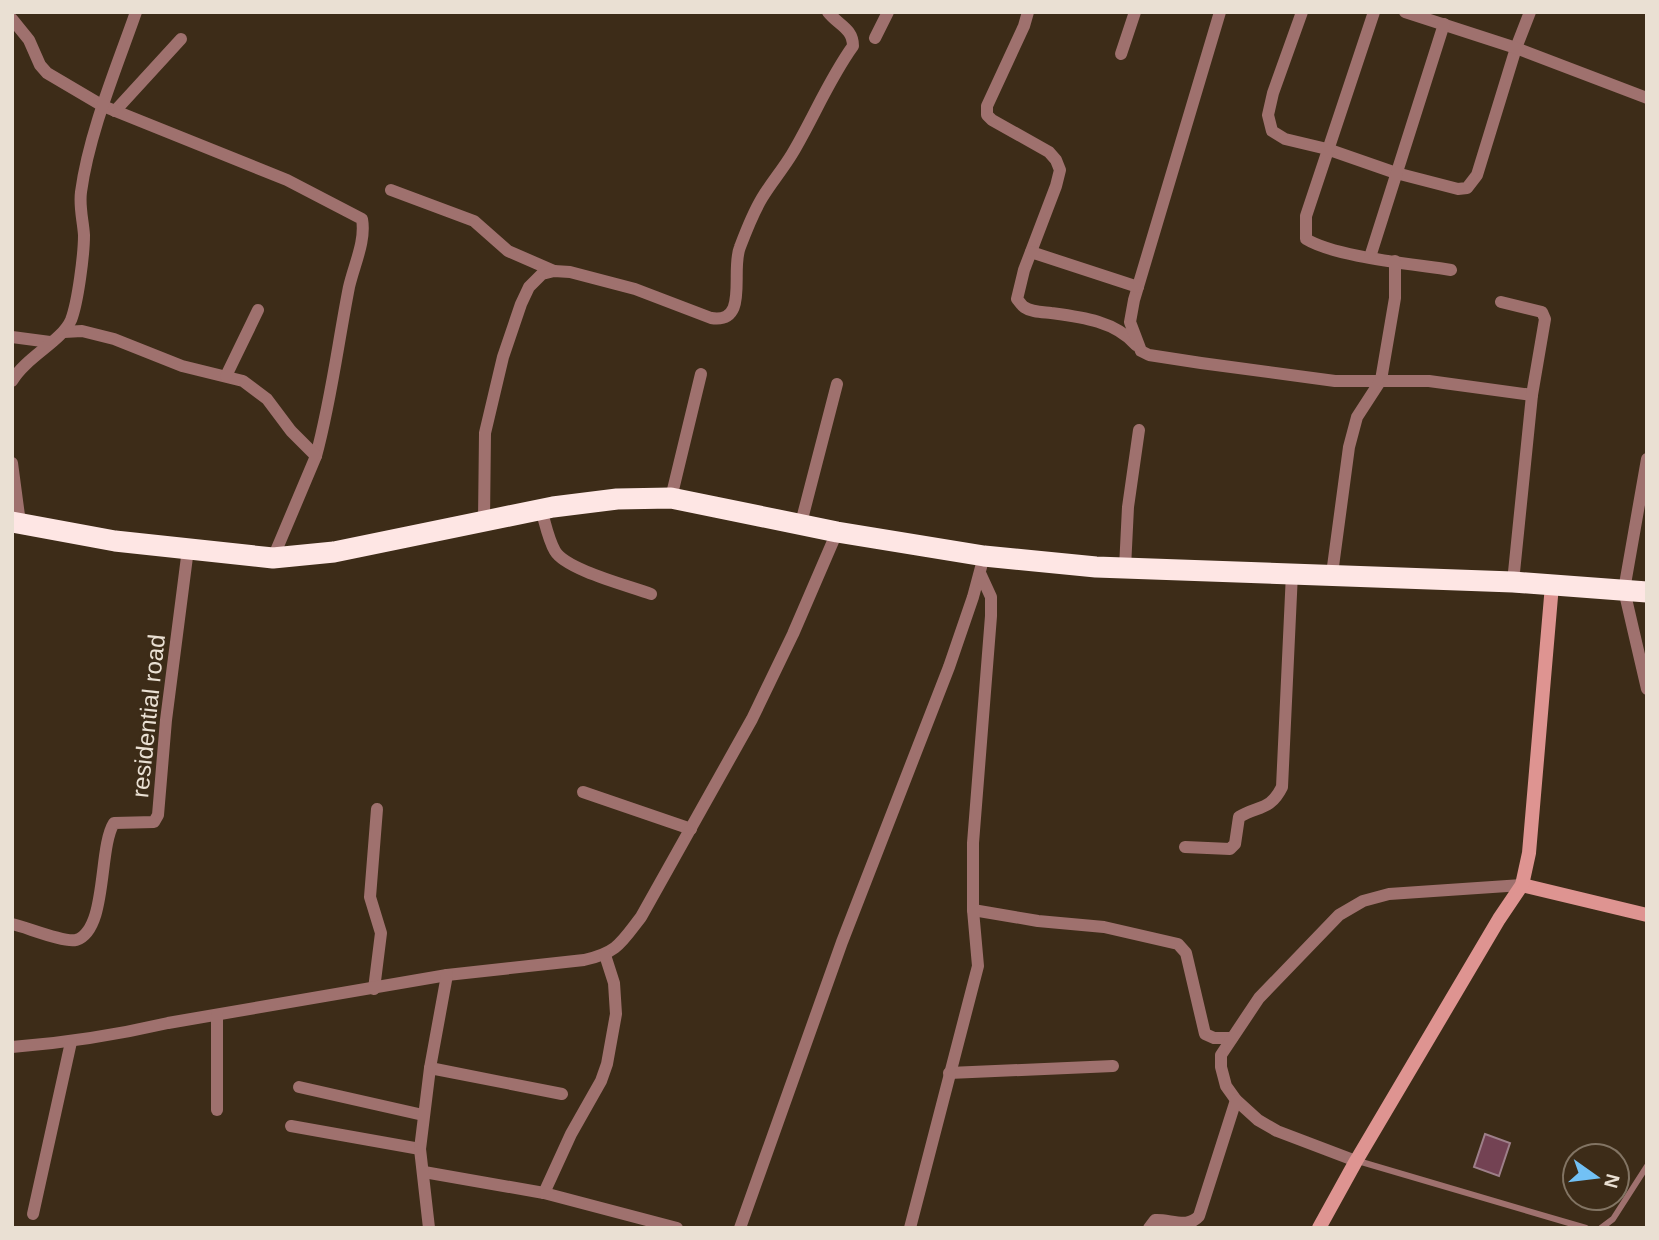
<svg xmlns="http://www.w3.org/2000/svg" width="1659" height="1240" font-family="Helvetica,sans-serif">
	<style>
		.building { fill: #734253; stroke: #9e7f89; stroke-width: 2 }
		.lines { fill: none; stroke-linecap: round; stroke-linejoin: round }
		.lane { stroke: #9f716e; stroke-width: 6 }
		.street { stroke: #9f716e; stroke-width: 12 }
		.secondary { stroke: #de9491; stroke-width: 14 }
		.highway { stroke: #fee6e4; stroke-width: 21 }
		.labels { text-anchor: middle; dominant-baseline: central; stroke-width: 5; stroke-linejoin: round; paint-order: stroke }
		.street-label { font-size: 24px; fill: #eae0d3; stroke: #3d2c18 }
	</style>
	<rect width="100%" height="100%" fill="#3d2c18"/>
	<path class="building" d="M1485,1134l25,9 -11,33 -25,-9z"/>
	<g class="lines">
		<g class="lane">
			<path d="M1358,1161l228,67"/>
			<path d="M1601,1228l12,-9 34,-53"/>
		</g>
		<g class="street">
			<path d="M1028,12l-4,14 -37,80v9l5,5 57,32 7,8 4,10 -4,16 -32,84 -7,29c3,3 4,6 7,8 7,5 18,5 27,6 30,4 64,8 85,32"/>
			<path d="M1220,12l-86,288 -4,22 11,29 8,4 52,8 134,18h94l103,14"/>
			<path d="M1302,12l-29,81 -5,22 4,16 13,8 42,10 69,24 62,16 9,-1 10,-13 39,-127 14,-36"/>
			<path d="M1374,12l-68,204v23c29,18 108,25 145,31"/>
			<path d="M1405,12l111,36 131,50"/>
			<path d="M12,19l17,21 11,25 7,8 56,33 184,74 75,39c4,22 -8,46 -13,68 -11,56 -18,114 -33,169"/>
			<path d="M875,38l13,-26"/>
			<path d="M1121,54l14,-42"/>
			<path d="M115,111l66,-72"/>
			<path d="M391,190l83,31 34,30 46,20"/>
			<path d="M1031,252l107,35"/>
			<path d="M1370,257l74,-233"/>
			<path d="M1501,302l41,10 3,7 -13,76 -19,187"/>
			<path d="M64,332l18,-1 32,8 68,27 61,15 24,18 24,32 25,25 -43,102"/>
			<path d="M12,337l38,5"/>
			<path d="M226,376l32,-66"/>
			<path d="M12,381c14,-24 50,-40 59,-61 7,-18 13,-66 13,-85 -1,-15 -5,-28 -3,-43 8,-59 35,-123 55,-180"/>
			<path d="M1647,459l-23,131 23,99"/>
			<path d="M12,463l8,60"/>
			<path d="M671,498l30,-124"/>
			<path d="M541,509c4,13 7,30 14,42 11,19 75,35 96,43"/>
			<path d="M484,520l1,-87 18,-76 18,-53 8,-17 13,-13 12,-3 16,1 65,17 76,29c39,6 19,-47 29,-71 6,-16 13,-34 22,-49 9,-15 21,-29 30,-44 21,-35 37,-75 61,-108 0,-18 -15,-21 -25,-34"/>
			<path d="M801,523l36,-139"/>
			<path d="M1125,568l3,-61 11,-77"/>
			<path d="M1332,574l17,-127 8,-30 24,-37 14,-82v-37"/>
			<path d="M583,792l108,37"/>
			<path d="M1185,847l45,2 5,-5 4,-27c20,-12 31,-6 43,-30l10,-214"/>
			<path d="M973,910l65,11 66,6 74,17 8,9 19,81 9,4h18"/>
			<path d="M12,924c14,3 52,19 64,16 32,-10 22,-92 38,-117l40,-1 4,-7 8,-95 22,-171"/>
			<path d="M374,989l7,-56 -11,-36 7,-88"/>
			<path d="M12,1047c53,-4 104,-12 156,-24l279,-48 137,-15c33,-7 37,-17 57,-43l111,-198 41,-85 44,-102"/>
			<path d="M430,1068l132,26"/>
			<path d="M949,1073l164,-7"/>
			<path d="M299,1087l124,28"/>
			<path d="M217,1110v-95"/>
			<path d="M291,1126l129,23"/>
			<path d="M1356,1161l-79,-30 -19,-11 -22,-20 -10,-14 -5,-19v-12l38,-57 80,-83 24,-14 26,-7 133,-9"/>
			<path d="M424,1172l120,21 133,35"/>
			<path d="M544,1193l27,-59 30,-53 6,-17 9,-50 -2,-31 -9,-28"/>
			<path d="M33,1214l38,-172"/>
			<path d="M429,1228l-9,-79 10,-81 17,-93"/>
			<path d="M740,1228l102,-286 107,-275 24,-70 11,-41"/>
			<path d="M910,1228l68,-262 -5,-56v-67l18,-227v-19l-11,-24"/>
			<path d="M1149,1228l6,-8c15,-1 33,9 44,-4l37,-116"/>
		</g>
		<g class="secondary">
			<path d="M1522,885l125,30"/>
			<path d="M1319,1228l37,-67 143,-242 23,-34 7,-32 23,-268"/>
		</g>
		<path class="highway" d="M12,522l103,19 158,17 61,-6 219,-45 64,-8 54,-1 166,34 147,24 112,11 417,15 134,10"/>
	</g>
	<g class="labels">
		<g class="street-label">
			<text transform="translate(148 716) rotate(-84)">residential road</text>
		</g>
	</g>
	<rect width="1659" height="1240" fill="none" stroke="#eae0d3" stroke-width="28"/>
	<g transform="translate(1596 1177) rotate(104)"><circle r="33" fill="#3d2c18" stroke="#827463" stroke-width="2"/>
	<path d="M0-5L12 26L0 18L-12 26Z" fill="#72c1f5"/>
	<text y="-10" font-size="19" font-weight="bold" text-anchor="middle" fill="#eae0d3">N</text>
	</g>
</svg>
